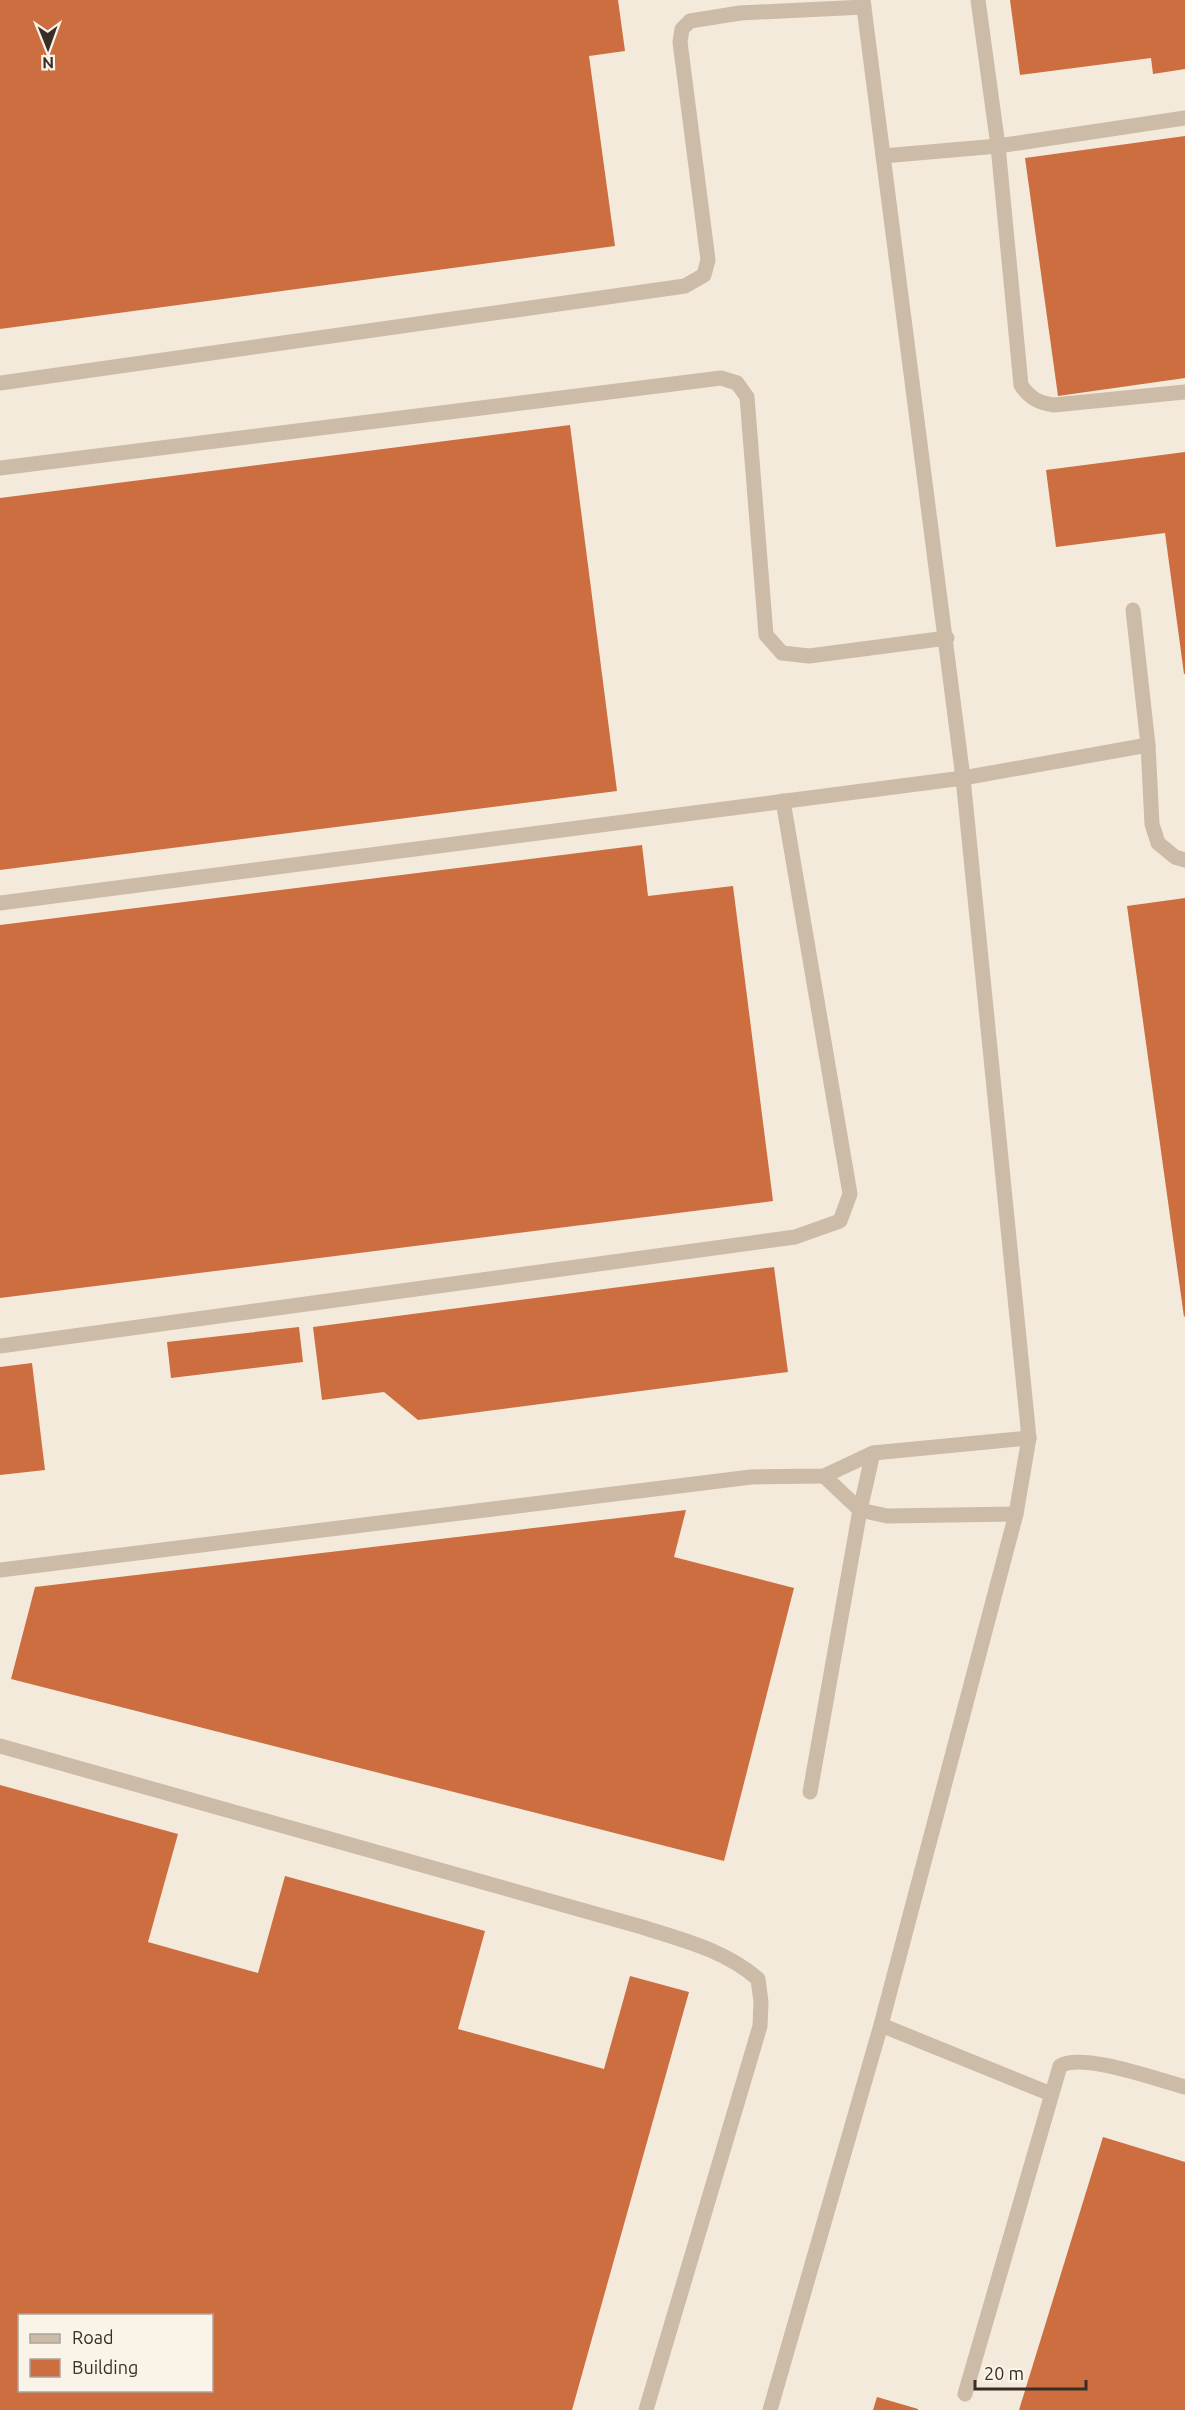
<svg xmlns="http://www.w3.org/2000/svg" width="1185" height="2410" font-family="Ubuntu,sans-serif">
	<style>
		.building { fill: #cc6e40; fill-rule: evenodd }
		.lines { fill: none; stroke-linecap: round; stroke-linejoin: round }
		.minor { stroke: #ccbba6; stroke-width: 15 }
	</style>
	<rect width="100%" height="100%" fill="#f3eadb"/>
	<g class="building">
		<path d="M0,0h618l7,51 -36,5 26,190 -615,83z"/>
		<path d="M1010,0h175v69l-32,5 -2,-16 -131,17z"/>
		<path d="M1185,136v242l-127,18 -33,-238z"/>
		<path d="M570,425l47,366 -617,79v-372z"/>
		<path d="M1185,452v222h-1l-19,-141 -109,14 -10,-77z"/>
		<path d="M642,845l6,51 85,-10 40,315 -773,97v-373z"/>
		<path d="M1185,898v418l-1,1 -57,-411z"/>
		<path d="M774,1267l14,105 -370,48 -34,-28 -62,8 -9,-73z"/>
		<path d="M299,1327l4,35 -132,16 -4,-36z"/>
		<path d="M32,1363l13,107 -45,5v-108z"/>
		<path d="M686,1510l-12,47 120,31 -70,273 -713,-182 24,-92z"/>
		<path d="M0,1785l178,49 -30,108 110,31 27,-97 200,55 -27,98 146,40 26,-93 59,16 -117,418h-572zM20,2316h192v74h-192z"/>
		<path d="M1103,2137l82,25v248h-166z"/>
		<path d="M877,2397l41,12v1h-45z"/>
	</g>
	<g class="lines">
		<g class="minor">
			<path d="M978,0l20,146 23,239c8,13 18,18 33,20l131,-13"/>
			<path d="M883,156l115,-10 187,-28"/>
			<path d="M0,383l685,-97 19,-11 4,-15 -28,-218 2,-13 8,-8 50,-8 124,-6"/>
			<path d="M0,468l721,-90 16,5 10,14 19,238 16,18 27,3 138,-18"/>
			<path d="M1133,610l15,135 4,79 6,19 17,14 10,3"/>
			<path d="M0,903l963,-125 185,-33"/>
			<path d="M0,1346l795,-109 45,-16 10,-27 -67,-393"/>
			<path d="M824,1476l36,34 27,6 129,-2"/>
			<path d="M0,1570l751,-93 73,-1 49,-23 156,-15"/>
			<path d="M0,1746l642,181c40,13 83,23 116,52l3,23 -1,24 -114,384"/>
			<path d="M810,1792l50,-282 13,-57"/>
			<path d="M881,2025l170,69"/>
			<path d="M965,2394l95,-328c22,-14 98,14 125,21"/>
			<path d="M770,2410l111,-385 135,-511 13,-76 -66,-660 -100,-778"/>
		</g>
	</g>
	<rect x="18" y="2314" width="195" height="78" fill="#faf3e8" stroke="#aca49b" stroke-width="1.5"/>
	<rect x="30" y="2334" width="30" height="9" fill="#ccbba6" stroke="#aca49b" stroke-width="1.5"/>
	<text x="72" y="2344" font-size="18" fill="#382e27">Road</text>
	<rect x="30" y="2359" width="30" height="18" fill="#cc6e40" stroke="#aca49b" stroke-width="1.5"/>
	<text x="72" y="2374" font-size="18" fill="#382e27">Building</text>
	<g transform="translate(48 48) rotate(179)" stroke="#faf3e8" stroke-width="4.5" paint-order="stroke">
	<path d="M0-4.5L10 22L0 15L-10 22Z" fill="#382e27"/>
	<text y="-9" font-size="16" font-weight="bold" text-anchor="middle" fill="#382e27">N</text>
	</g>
	<path d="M975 2380v9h111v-9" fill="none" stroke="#382e27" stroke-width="3"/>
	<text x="984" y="2380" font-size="18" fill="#382e27" stroke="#faf3e8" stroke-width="4.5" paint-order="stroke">20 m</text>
</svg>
